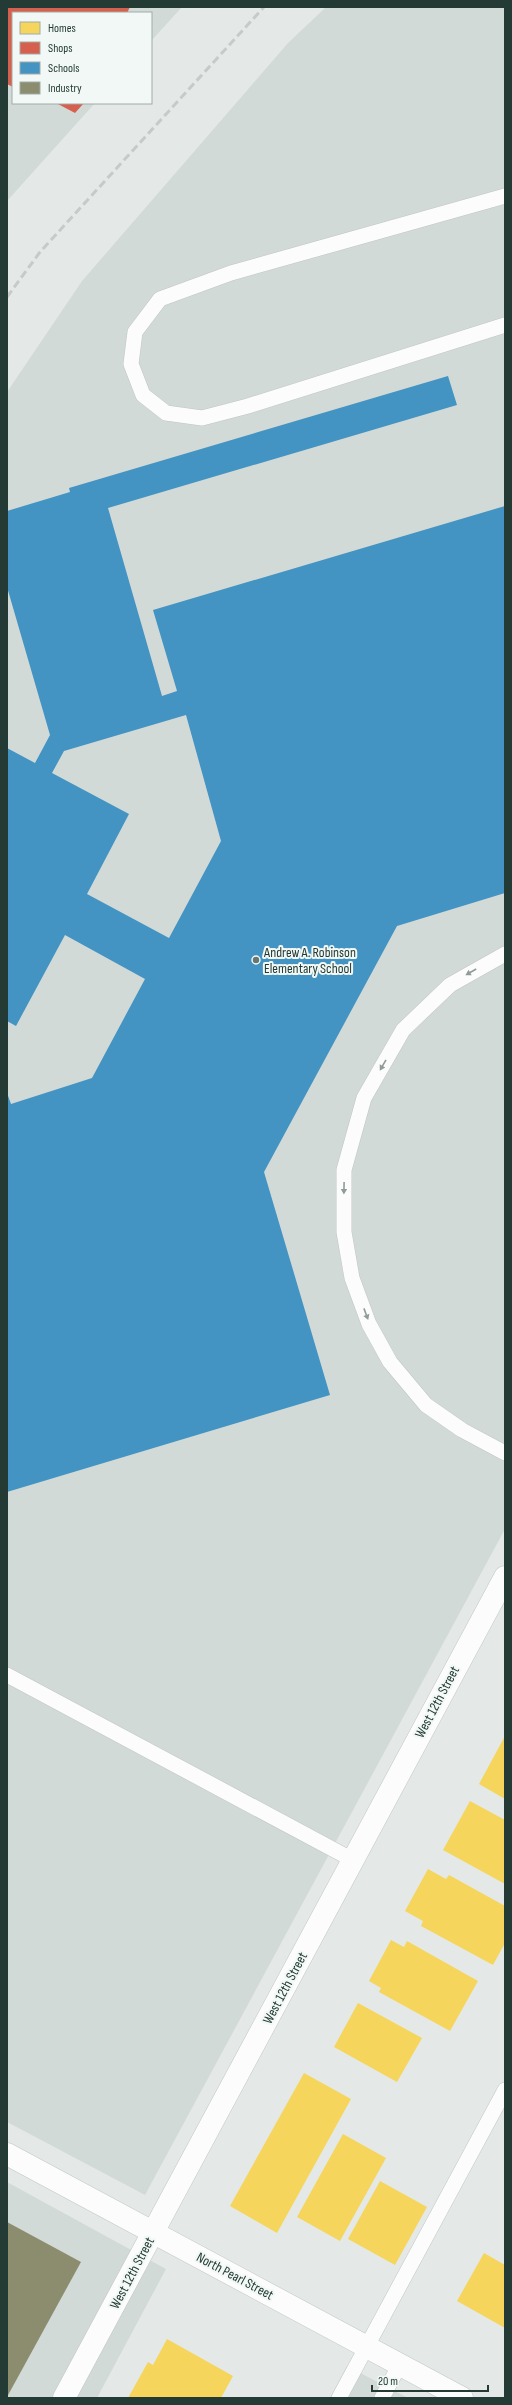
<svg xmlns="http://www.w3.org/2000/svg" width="512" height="2405" font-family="'Sofia Sans Condensed',sans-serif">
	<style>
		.built { fill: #d2dad7 }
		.homes { fill: #f6d55c }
		.shops { fill: #d6604d }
		.schools { fill: #4393c3; fill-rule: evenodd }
		.industry { fill: #8c8c6e }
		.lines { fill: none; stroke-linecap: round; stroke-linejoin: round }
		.lane-casing { stroke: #c1c6c4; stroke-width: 16 }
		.street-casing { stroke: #c1c6c4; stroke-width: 23 }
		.secondary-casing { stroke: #c0c7c4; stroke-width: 23 }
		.lane { stroke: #fbfcfb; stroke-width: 15 }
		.street { stroke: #fbfcfb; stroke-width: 22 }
		.secondary { stroke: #fbfcfb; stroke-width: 22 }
		.rail { stroke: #c7cac9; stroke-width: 3; stroke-dasharray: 8 4; stroke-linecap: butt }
		.oneway { fill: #909c98 }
		.poi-dot { fill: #677873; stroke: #f2f8f5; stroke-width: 1.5 }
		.labels { text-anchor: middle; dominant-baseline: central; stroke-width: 4; stroke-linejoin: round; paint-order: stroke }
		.poi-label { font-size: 14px; fill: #243b35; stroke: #f2f8f5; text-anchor: start }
		.street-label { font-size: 14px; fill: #243b35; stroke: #f2f8f5 }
	</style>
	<rect width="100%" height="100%" fill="#e4e9e7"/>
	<g class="built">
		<path d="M7,7h175l-31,34v-28h-138v90h82l-88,98z"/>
		<path d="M326,7h179v1522l-360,666 -138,-73v-1730l75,-111 206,-238z"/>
		<path d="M7,2182l159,87 -69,129h-90z"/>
		<path d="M347,2366l61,32h-78z"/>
	</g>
	<g class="homes">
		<path d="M505,1736v63l-26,-15z"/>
		<path d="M470,1801l35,19v64l-62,-34z"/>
		<path d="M428,1869l18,10 3,-4 56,31v37l-12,22 -72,-39 2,-5 -18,-10z"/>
		<path d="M391,1940l13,7 3,-6 71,40 -28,50 -71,-39 2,-4 -12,-7z"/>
		<path d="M358,2003l64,35 -25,44 -63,-35z"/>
		<path d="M304,2073l47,26 -74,134 -47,-27z"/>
		<path d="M343,2134l43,24 -46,83 -43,-24z"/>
		<path d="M380,2181l47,26 -32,58 -47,-26z"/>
		<path d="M484,2253l21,12v63l-48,-27z"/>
		<path d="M167,2339l66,37 -12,22h-93l20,-36 5,3z"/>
	</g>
	<g class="shops">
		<path d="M7,7h123l-3,6h-114v74l-6,-3z"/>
		<path d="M56,103h28l-9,10z"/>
	</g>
	<path class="schools" d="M448,376l9,29 -349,103 54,188 15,-5 -24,-81 352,-104v387l-108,33 -133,246 66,223 -323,97v-399l4,11 81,-26 53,-99 -80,-44 -49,91 -9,-5v-273l28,15 15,-28 -43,-148v-76l63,-19 -1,-4zM186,715l35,126 -52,97 -82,-44 42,-80 -77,-41 12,-22z"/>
	<path class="industry" d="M7,2222l74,40 -74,135z"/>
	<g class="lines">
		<g class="lane-casing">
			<g id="lane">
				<path d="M505,196l-274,77 -71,26 -25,33 -4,32 12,31 23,18 36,5 46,-12 257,-81"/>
				<path d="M505,954l-55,31 -47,45 -39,68 -20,72v62l8,46 17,46 21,38 36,43 36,25 43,23"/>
				<path d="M7,1675l346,185"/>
				<path d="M339,2398l166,-308"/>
				<path d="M382,2398l18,-34"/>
			</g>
		</g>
		<g class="street-casing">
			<path id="street" d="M64,2398l441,-821"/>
		</g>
		<g class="secondary-casing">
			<path id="secondary" d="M7,2154l455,244"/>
		</g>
		<use href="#lane" class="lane"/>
		<use href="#street" class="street"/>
		<use href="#secondary" class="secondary"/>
		<path class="rail" d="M7,297l33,-45 224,-245"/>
	</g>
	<defs><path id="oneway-solid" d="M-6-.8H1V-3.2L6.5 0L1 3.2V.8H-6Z"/></defs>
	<g class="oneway">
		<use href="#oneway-solid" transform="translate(471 972) rotate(150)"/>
		<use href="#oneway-solid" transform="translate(383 1065) rotate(120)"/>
		<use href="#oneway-solid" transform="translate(344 1188) rotate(91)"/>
		<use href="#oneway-solid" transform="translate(366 1314) rotate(70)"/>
	</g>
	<circle class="poi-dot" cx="256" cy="960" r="4"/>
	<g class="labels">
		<g class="poi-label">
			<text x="264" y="952">Andrew A. Robinson<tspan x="264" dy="16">Elementary School</tspan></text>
		</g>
		<g class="street-label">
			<text transform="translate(437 1702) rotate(-62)">West 12th Street</text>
			<text transform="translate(285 1988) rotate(-62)">West 12th Street</text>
			<text transform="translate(132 2273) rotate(-62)">West 12th Street</text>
			<text transform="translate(235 2276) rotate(28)">North Pearl Street</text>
		</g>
	</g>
	<rect width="512" height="2405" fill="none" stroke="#243b35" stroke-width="16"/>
	<rect x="12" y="12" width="140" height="92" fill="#f2f8f5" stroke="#a0aca8"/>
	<rect x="20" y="22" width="20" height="12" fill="#f6d55c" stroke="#a0aca8"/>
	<text x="48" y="32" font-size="12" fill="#243b35">Homes</text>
	<rect x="20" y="42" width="20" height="12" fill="#d6604d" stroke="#a0aca8"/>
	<text x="48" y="52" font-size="12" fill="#243b35">Shops</text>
	<rect x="20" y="62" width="20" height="12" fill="#4393c3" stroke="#a0aca8"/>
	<text x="48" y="72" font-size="12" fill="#243b35">Schools</text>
	<rect x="20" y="82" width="20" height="12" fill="#8c8c6e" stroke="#a0aca8"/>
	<text x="48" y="92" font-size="12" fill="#243b35">Industry</text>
	<path d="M372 2385v6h116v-6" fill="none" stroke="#243b35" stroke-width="2"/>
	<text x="378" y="2385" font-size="12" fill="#243b35" stroke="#f2f8f5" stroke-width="3" paint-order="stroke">20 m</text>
</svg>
